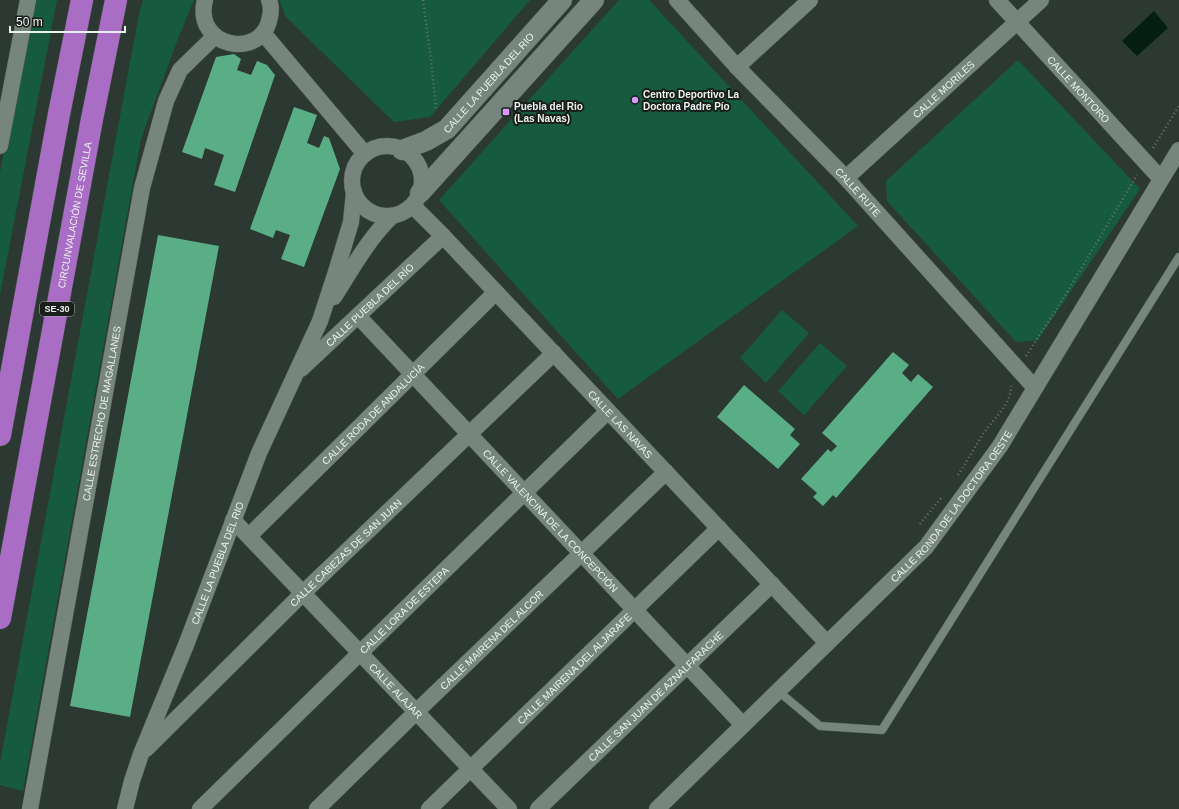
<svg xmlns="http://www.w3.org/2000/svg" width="1179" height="809" font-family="Arial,sans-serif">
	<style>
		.green { fill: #165b3f }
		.water { fill: #041e13 }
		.building { fill: #5aae86 }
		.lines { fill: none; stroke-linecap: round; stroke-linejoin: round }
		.service-casing { stroke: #4c5751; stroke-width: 9 }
		.minor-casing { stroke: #4c5751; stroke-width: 17 }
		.tertiary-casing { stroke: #4c5751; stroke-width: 21 }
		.motorway-casing { stroke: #4c5751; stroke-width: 23 }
		.path { stroke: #68736d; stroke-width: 2.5; stroke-dasharray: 1 3; stroke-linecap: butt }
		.service { stroke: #76857d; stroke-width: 8 }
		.minor { stroke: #76857d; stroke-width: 16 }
		.tertiary { stroke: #76857d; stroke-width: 20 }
		.motorway { stroke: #aa6dc6; stroke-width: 22 }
		.poi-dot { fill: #d99af7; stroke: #191e1b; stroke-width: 1.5 }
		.labels { text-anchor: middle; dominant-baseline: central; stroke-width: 4; stroke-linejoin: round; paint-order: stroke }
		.shield { fill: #191e1b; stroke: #acb3af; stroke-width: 1 }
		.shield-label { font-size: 9px; font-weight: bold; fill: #ebf3ef }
		.street-label { font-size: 10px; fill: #ebf3ef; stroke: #191e1b }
		.poi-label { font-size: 10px; font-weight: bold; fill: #ebf3ef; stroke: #191e1b; text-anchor: start }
	</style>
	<rect width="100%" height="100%" fill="#2c3932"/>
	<g class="green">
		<path d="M32,0h25l-57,295v-123z"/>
		<path d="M143,0h51l-15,36 -38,103 -118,652 -23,-6v-22l139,-749z"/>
		<path d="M279,0h251l-100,117 -36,5 -108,-105z"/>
		<path d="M619,0h30l209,226 -240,173 -179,-199z"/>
		<path d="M1018,60l122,129 -102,151 -22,2 -129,-141 -1,-20z"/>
		<path d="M782,310l27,23 -43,50 -26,-25z"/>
		<path d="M820,343l27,23 -43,49 -26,-24z"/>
	</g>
	<path class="water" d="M1154,11l14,17 -31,28 -15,-15z"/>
	<g class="building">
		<path d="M234,54l7,5 -4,11 14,5 6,-14 10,4 8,10 -40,117 -21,-7 10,-30 -19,-7 -3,11 -20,-7 34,-95z"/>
		<path d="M294,107l23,8 -10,28 12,5 5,-12 5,2 11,31 -36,98 -23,-8 9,-24 -14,-5 -3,8 -23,-9z"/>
		<path d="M158,235l61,11 -89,471 -60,-11z"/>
		<path d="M893,352l16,13 -7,8 9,9 7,-8 15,13 -97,111 -3,-3 -10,11 -10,-9 4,-4 -16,-14 27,-30 3,3 6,-6 -15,-13z"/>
		<path d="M744,385l51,44 -5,6 10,9 -22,25 -61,-52z"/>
	</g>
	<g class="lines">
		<g class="service-casing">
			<path id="service" d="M778,691l42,35 62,4 297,-473"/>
		</g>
		<g class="minor-casing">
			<g id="minor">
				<path d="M205,0c-12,47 54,60 64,21 2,-7 3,-14 0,-21"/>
				<path id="s1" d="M677,0l60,67 109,111 189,210"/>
				<path id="s2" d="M997,0l164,179"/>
				<path d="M263,33l102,121"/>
				<path d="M737,67l73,-67"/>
				<path d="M0,146l28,-146"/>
				<circle cx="387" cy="181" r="35"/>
				<path id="s3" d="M846,178l195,-178"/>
				<path id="s4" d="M413,206l30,30 384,407"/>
				<path d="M334,297c18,-28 34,-58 58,-81"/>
				<path id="s5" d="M358,316l385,409"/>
				<path id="s6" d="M301,369l142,-133"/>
				<path id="s7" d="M233,520l276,289"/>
				<path id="s8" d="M249,536l247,-244"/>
				<path id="s9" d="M146,749l157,-156 251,-240"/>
				<path id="s10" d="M30,809l112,-621 24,-87 14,-31 35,-34"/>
				<path id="s11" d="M125,809l7,-28 9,-27 45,-109 73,-192 61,-132 16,-49 15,-50 3,-30"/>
				<path id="s12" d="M200,809l408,-398"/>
				<path id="s13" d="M317,809l99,-97 250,-240"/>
				<path id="s14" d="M429,809l290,-281"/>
				<path id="s15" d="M538,809l234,-225"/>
				<path id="s16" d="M657,809l269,-262 74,-101 179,-296"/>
			</g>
		</g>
		<g class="tertiary-casing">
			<g id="tertiary">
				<path id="s17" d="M402,150l24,-9 21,-12 115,-129"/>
				<path d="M420,193l174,-193"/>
			</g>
		</g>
		<g class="motorway-casing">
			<g id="motorway">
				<path d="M0,435l59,-321 23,-114"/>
				<path id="s18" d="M0,618l92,-499 24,-119"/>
			</g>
		</g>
		<g class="path">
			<path d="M423,0l8,60 5,48"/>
			<path d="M1153,148l26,-42"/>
			<path d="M1026,356l37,-57 74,-124"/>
			<path d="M958,475c9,-14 17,-28 25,-41 10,-15 28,-29 28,-48"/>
			<path d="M920,524l21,-26"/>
		</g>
		<use href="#service" class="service"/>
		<use href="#minor" class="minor"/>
		<use href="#tertiary" class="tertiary"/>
		<use href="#motorway" class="motorway"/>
	</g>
	<g class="poi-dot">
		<circle cx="635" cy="100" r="4"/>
		<rect x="502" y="108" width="8" height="8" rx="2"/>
	</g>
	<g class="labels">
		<rect class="shield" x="40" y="302" width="34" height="14" rx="3"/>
		<g class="shield-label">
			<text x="57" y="309">SE-30</text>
		</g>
		<g class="street-label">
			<text stroke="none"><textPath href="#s17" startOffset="112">CALLE LA PUEBLA DEL RIO</textPath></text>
			<text stroke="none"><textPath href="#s3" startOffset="132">CALLE MORILES</textPath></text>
			<text stroke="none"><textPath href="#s2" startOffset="121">CALLE MONTORO</textPath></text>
			<text stroke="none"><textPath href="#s1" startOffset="264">CALLE RUTE</textPath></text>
			<text stroke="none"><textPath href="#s18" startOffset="410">CIRCUNVALACIÓN DE SEVILLA</textPath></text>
			<text stroke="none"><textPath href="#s6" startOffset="94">CALLE PUEBLA DEL RÍO</textPath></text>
			<text stroke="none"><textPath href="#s10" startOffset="402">CALLE ESTRECHO DE MAGALLANES</textPath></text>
			<text stroke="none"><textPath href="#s8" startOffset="174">CALLE RODA DE ANDALUCÍA</textPath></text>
			<text stroke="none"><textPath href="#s4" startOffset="301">CALLE LAS NAVAS</textPath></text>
			<text stroke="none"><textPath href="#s16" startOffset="423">CALLE RONDA DE LA DOCTORA OESTE</textPath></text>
			<text stroke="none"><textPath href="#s5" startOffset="281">CALLE VALENCINA DE LA CONCEPCIÓN</textPath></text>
			<text stroke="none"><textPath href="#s9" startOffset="280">CALLE CABEZAS DE SAN JUAN</textPath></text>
			<text stroke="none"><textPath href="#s11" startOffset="263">CALLE LA PUEBLA DEL RIO</textPath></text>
			<text stroke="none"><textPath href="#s12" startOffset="285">CALLE LORA DE ESTEPA</textPath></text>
			<text stroke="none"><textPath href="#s13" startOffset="243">CALLE MAIRENA DEL ALCOR</textPath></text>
			<text stroke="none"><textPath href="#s14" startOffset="202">CALLE MAIRENA DEL ALJARAFE</textPath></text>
			<text stroke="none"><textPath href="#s7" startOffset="236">CALLE ALAJAR</textPath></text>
			<text stroke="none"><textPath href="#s15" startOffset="163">CALLE SAN JUAN DE AZNALFARACHE</textPath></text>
		</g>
		<g class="poi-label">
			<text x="643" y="94">Centro Deportivo La<tspan x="643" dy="12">Doctora Padre Pío</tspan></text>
			<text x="514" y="106">Puebla del Rio<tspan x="514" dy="12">(Las Navas)</tspan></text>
		</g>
	</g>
	<path d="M10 26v6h115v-6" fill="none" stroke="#ebf3ef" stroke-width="2"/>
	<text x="16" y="26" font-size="12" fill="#ebf3ef" stroke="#191e1b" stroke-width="3" paint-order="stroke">50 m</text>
</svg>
